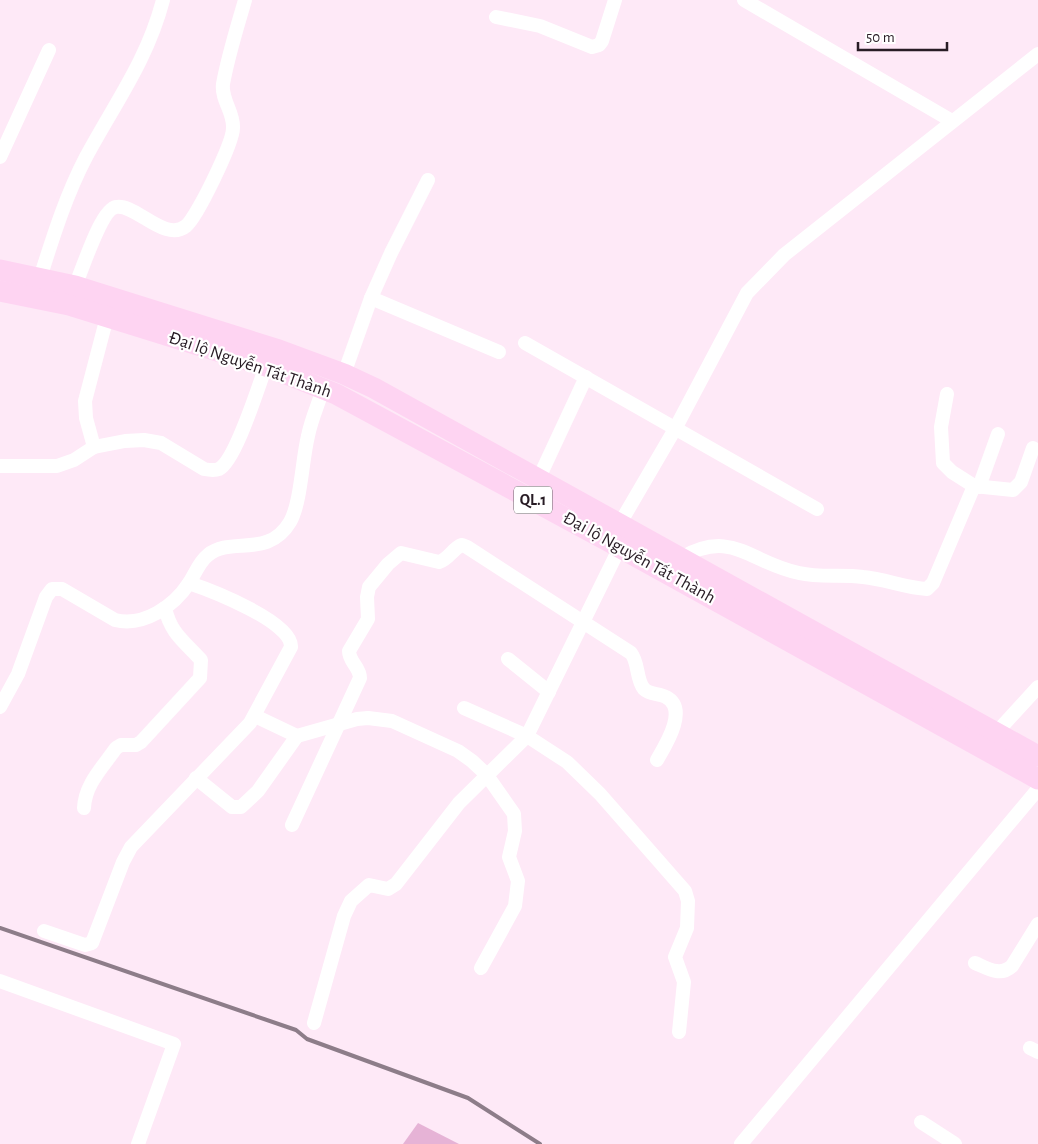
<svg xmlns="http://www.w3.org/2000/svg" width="1038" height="1144" font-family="'Alegreya Sans',sans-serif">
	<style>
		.green { fill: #e6b3d6 }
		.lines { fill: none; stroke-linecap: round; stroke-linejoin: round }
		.street { stroke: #fff; stroke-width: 14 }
		.primary { stroke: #fed4f2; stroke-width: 21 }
		.rail { stroke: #8d7d89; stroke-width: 4 }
		.labels { text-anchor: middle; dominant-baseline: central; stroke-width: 4.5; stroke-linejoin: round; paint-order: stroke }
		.shield { fill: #fff; stroke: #686066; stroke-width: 1 }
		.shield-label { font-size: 16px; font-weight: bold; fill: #281c25 }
		.street-label { font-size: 18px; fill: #281c25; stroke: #fff }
	</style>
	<rect width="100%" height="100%" fill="#fee9f7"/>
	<path class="green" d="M418,1123l41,21h-56z"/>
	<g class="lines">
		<g class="street">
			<path d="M744,0l208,121"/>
			<path d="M496,17l44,9 52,21 7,-2 3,-4 13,-41"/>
			<path d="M0,157l49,-107"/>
			<path d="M40,278c13,-41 26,-83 46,-121 29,-54 61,-96 77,-157"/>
			<path d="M75,286c7,-15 26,-77 41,-79 19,-4 49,36 70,19 11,-9 47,-83 47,-98 1,-16 -12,-28 -10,-44 5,-28 14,-56 22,-84"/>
			<path d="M371,298l128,54"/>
			<path d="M525,343l292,166"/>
			<path d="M344,374l27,-76 20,-45 37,-73"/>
			<path d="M947,394l-6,33 2,36 9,9 22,14 39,4 8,-8 12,-34"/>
			<path d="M94,447l-8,-29 -1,-17 22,-84"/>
			<path d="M0,466h57l17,-6 20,-13 31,-6 19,-1 17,3 43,26c5,1 10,2 15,0 17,-9 39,-82 47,-103"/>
			<path d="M538,480l48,-103"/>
			<path d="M979,487l19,-53"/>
			<path d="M619,525l56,-96 72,-136 37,-38 254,-201"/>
			<path d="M681,558c51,-30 69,5 118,15 21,5 43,1 64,4 22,2 43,11 64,12l6,-6 41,-97"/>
			<path d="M508,659l41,33"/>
			<path d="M0,707l18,-33 28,-77 6,-8h10l53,31c29,7 59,-14 74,-37 6,-9 10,-21 19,-28 23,-19 60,4 82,-33 11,-19 12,-62 18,-86 3,-16 10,-31 15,-47"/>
			<path d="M464,708l63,28 40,26 33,32 85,97 3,10 -1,27 -12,29 9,25 -5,50"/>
			<path d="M255,716l42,20 60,-17 11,-1 24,3 66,30 14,10 14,13 28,40 1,17 -6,26 9,24 -3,25 -34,62"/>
			<path d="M996,733l42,-46"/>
			<path d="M196,778l36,29h9l17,-16 39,-55"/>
			<path d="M84,808c1,-24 19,-41 32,-60l5,-3h15l5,-3 59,-64 1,-18c-17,-19 -30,-26 -36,-52"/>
			<path d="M292,825l68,-147c0,-11 -11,-16 -11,-27l19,-32 -1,-22 2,-10 19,-23 13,-11 38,9c10,-3 14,-14 23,-17l5,2 164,106c8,10 5,27 13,36 6,6 15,4 22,8 23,12 -1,49 -9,63"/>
			<path d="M44,931l41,14 7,-2 31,-81 8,-15 119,-124 41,-76c2,-25 -81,-57 -102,-64"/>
			<path d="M975,963c12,5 25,14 37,3l26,-42"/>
			<path d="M0,981l174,63 -36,100"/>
			<path d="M314,1023l30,-107 7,-15 18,-16 19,4 8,-5 63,-81 68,-67 93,-189"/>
			<path d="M1030,1048l8,4"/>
			<path d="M921,1122l34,22"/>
			<path d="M741,1144l297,-355"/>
		</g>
		<g class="primary">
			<path d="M0,270l75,16 204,64 65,24 30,14 664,368"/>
			<path d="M0,291l69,14 197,61 70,28 272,147 430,238"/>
		</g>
		<path class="rail" d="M0,928l296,102 11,9 161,59 72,46"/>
	</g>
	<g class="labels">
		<rect class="shield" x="514" y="486.5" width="38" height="27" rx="4"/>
		<g class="shield-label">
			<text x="533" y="500">QL.1</text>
		</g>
		<g class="street-label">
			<text transform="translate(250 365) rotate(19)">Đại lộ Nguyễn Tất Thành</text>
			<text transform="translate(639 558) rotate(29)">Đại lộ Nguyễn Tất Thành</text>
		</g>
	</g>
	<path d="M858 42v8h89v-8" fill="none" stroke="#281c25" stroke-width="2.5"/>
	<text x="866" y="42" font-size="15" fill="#281c25" stroke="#ffffff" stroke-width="4" paint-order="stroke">50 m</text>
</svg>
